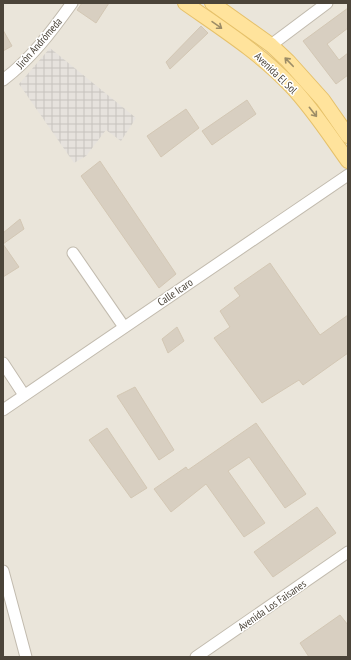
<svg xmlns="http://www.w3.org/2000/svg" width="351" height="660" font-family="'PT Sans Narrow',sans-serif">
	<style>
		.residential { fill: #eae5da }
		.industrial { fill: url(#industrial-grid) }
		.building { fill: #d8cfc1; stroke: #d3c7b4 }
		.lines { fill: none; stroke-linecap: round; stroke-linejoin: round }
		.minor-casing { stroke: #c2bbae; stroke-width: 13 }
		.major-casing { stroke: #e6c16a; stroke-width: 16 }
		.minor { stroke: #fff; stroke-width: 11 }
		.major { stroke: #ffe39c; stroke-width: 14 }
		.oneway { stroke: #9c8c66 }
		.labels { text-anchor: middle; dominant-baseline: central; stroke-width: 3; stroke-linejoin: round; paint-order: stroke }
		.street-label { font-size: 11px; fill: #4b4439; stroke: #fff }
	</style>
	<defs>
		<pattern id="industrial-grid" width="8" height="8" patternUnits="userSpaceOnUse"><rect width="8" height="8" fill="#e6e2dd"/><path d="M0 4h8M4 0v8" fill="none" stroke="#c7c3be"/></pattern>
	</defs>
	<rect width="100%" height="100%" fill="#f6f3ec"/>
	<rect class="residential" x="3" y="3" width="345" height="654"/>
	<path class="industrial" d="M50,48l86,70 -15,23 -15,-11 -20,26 -12,7 -55,-79z"/>
	<g class="building">
		<path d="M82,3h27l-13,20 -19,-13z"/>
		<path d="M348,8v20l-21,16 12,16 9,-7v22l-12,9 -33,-43z"/>
		<path d="M201,26l7,7 -38,36 -4,-7z"/>
		<path d="M3,30l9,16 -9,5z"/>
		<path d="M247,100l9,14 -44,31 -10,-14z"/>
		<path d="M186,109l13,19 -38,29 -14,-21z"/>
		<path d="M100,161l76,113 -17,14 -78,-112z"/>
		<path d="M20,219l4,10 -21,15v-11z"/>
		<path d="M3,244l16,23 -16,10z"/>
		<path d="M270,263l50,72 28,-20v38l-45,32 -4,-5 -37,23 -48,-65 16,-11 -10,-16 20,-15 -6,-8z"/>
		<path d="M177,327l7,14 -16,12 -6,-14z"/>
		<path d="M135,387l39,63 -15,10 -42,-64z"/>
		<path d="M256,423l50,71 -21,14 -36,-51 -21,14 37,52 -21,14 -38,-53 -35,28 -17,-23 32,-22 2,3z"/>
		<path d="M107,428l40,60 -16,10 -42,-58z"/>
		<path d="M317,507l19,26 -63,44 -19,-25z"/>
		<path d="M340,615l8,10v32h-39l-9,-14z"/>
	</g>
	<g class="lines">
		<g class="minor-casing">
			<g id="minor">
				<path d="M271,45l56,-42"/>
				<path d="M3,80c28,-21 49,-49 69,-77"/>
				<path d="M73,253l51,74"/>
				<path d="M3,363l21,32"/>
				<path d="M3,410l345,-235"/>
				<path d="M3,571l23,86"/>
				<path d="M196,657l152,-105"/>
			</g>
		</g>
		<g class="major-casing">
			<g id="major">
				<path d="M185,3c37,26 75,50 106,83 22,23 39,50 57,75"/>
				<path d="M212,3l59,42 17,16 35,39 25,36"/>
			</g>
		</g>
		<use href="#minor" class="minor"/>
		<use href="#major" class="major"/>
	</g>
	<defs><path id="oneway-shaft" d="M-6 0H5M1.5-3L5.5 0L1.5 3" fill="none" stroke-width="1.6" stroke-linecap="round" stroke-linejoin="round"/></defs>
	<g class="oneway">
		<use href="#oneway-shaft" transform="translate(217 25) rotate(35)"/>
		<use href="#oneway-shaft" transform="translate(289 62) rotate(-134)"/>
		<use href="#oneway-shaft" transform="translate(313 112) rotate(52)"/>
	</g>
	<g class="labels">
		<g class="street-label">
			<text transform="translate(39 43) rotate(-49)">Jirón Andrómeda</text>
			<text transform="translate(276 73) rotate(44)">Avenida El Sol</text>
			<text transform="translate(175 292) rotate(-34)">Calle Icaro</text>
			<text transform="translate(272 605) rotate(-35)">Avenida Los Faisanes</text>
		</g>
	</g>
	<rect width="351" height="660" fill="none" stroke="#4b4439" stroke-width="8"/>
</svg>
